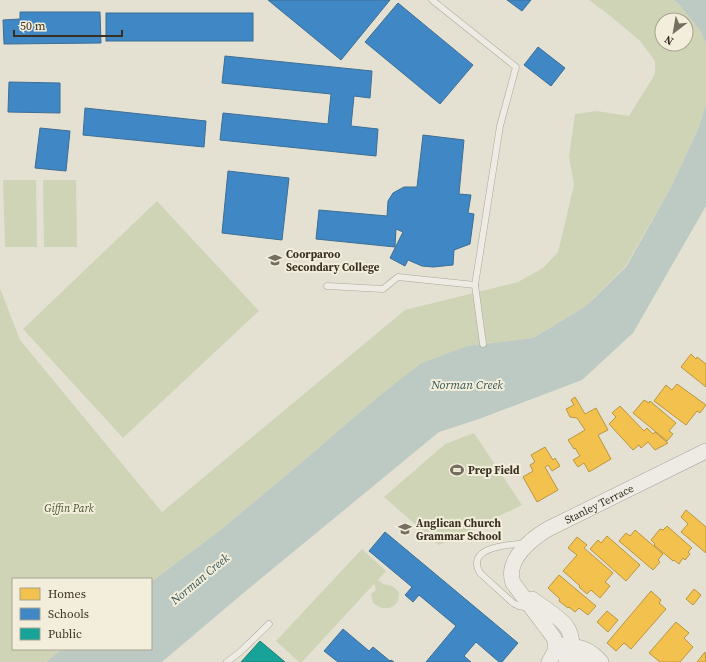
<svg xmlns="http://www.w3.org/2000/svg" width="706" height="662" font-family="'Source Serif 4',serif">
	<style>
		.green { fill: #d0d4b7; fill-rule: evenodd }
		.water { fill: #bdcac3 }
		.homes { fill: #f2c14e; stroke: #ba9641 }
		.schools { fill: #3f88c5; stroke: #3d6e94 }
		.public { fill: #17a398; stroke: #218075 }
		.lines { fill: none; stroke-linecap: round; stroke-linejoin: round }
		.service-casing { stroke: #aaa69b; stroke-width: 7 }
		.tertiary-casing { stroke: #aaa69b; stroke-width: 16 }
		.service { stroke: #edebe3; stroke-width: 6 }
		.tertiary { stroke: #edebe3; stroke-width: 15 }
		.labels { text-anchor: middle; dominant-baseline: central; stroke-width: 4; stroke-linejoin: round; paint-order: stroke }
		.poi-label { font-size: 11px; font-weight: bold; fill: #393023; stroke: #f3eedb; text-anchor: start }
		.street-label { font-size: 11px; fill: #393023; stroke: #f3eedb }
		.park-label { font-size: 11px; font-style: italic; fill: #46532c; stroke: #f3eedb }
		.water-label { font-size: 12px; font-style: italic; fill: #345657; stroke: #f3eedb }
	</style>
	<rect width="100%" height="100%" fill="#e4e1d3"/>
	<g class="green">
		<path d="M589,0h85l4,3 23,29 5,12v60l-7,23 -28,60 -46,80 -39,39 -53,32 -66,8 -94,55 -77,66 -78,65 -67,50v-3h-138v70h49l-16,13h-46v-374l20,52 142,172 243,-202 113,-28 25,-14 15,-16 16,-67 -5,-28 6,-43 22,-3 32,5 26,-42v-13l-15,-20 -32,-27zM662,20h24v24h-24z"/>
		<path d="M3,180h33l1,67h-32z"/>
		<path d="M43,180h33l1,67h-33z"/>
		<path d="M157,201l102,110 -136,127 -100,-109z"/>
		<path d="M474,433l48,72 -83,40 -55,-48 61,-53z"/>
		<path d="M362,549l24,22 -9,10h3l3,3 6,1 5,2 5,5c1,11 -6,18 -17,16 -3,-1 -6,-3 -9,-5l-2,-9 5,-4 -2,-6 -72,78h-3l-23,-21z"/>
	</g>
	<g class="water">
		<path d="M674,0h32v44l-5,-12 -23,-29z"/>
		<path d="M706,104v102l-73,127 -51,47 -103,39 -40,13 -198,163 -79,67h-116l16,-13h89v-67l67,-50 78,-65 77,-66 47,-37 47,-18 66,-8 53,-32 40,-39 45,-80 28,-60z"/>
	</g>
	<g class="homes">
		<path d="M691,354l5,5 1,-2 9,7v23l-25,-20z"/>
		<path d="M677,384l29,21 -6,8 -3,-2 -11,14 -32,-24 12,-16 6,5z"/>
		<path d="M575,397l10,17 11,-6 12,22 -10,5 13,24 -22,13 -5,-9 -6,4 -5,-7 7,-4 -5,-8 -1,1 -6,-9 17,-10 -8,-12 -7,-1 -4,-8 8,-4 -3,-5z"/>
		<path d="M644,400l5,3 1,-2 26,22 -7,8 4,3 -6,7 -34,-28z"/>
		<path d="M620,406l24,25 3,-3 6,6 2,-2 13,11 -13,7 -7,-8 -7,6 -2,-3 -6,5 -24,-26 7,-7 -4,-4z"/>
		<path d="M545,447l8,13 2,-2 5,8 -8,5 -4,-6 -3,2 13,23 -21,12 -14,-25 10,-6 -3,-6 5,-3 -4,-7z"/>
		<path d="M686,510l20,17v26l-25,-21 7,-8 -7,-7z"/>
		<path d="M667,526l25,22 -4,4 2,2 -5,6 -2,-2 -4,6 -5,-4 -1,1 -19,-16 1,-1 -4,-4 9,-11 3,1z"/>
		<path d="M635,530l28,24 -5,6 2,2 -7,8 -34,-29 7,-8 4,3z"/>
		<path d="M607,536l33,29 -14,16 -36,-32 8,-9 3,3z"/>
		<path d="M577,537l10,8 -3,3 29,25 -8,9 5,4 -10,12 -9,-8 -4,4 -8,-7 1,-1 -17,-15 14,-16 -9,-7z"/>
		<path d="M559,575l37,31 -8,9 -9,-7 -4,4 -6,-5 -1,1 -9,-7 1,-2 -12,-11z"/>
		<path d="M694,589l7,6 -8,10 -7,-6z"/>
		<path d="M651,591l10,9 -2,3 7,6 -35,40 -7,-6 -8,8 -9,-8z"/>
		<path d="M607,611l11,9 -10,12 -11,-10z"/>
		<path d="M676,622l13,11 -5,5 9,9 -13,15h-20l-11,-9z"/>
		<path d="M705,652l1,10h-9z"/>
	</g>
	<g class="schools">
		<path d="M268,0h122l-49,60z"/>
		<path d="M507,0h24l-9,11z"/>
		<path d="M398,3l75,62 -33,39 -75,-62z"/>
		<path d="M20,12h80l1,31 -97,1 -1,-24 17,-1z"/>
		<rect x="106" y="13" width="147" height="28"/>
		<path d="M538,47l27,21 -14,18 -27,-21z"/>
		<path d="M225,56l147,15 -2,27 -16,-2 -3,30 27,3 -2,27 -156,-16 3,-27 105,11 3,-30 -109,-11z"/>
		<path d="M9,82l51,1v30l-52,-1z"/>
		<path d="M85,108l121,13 -2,26 -121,-12z"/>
		<path d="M40,128l30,3 -4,40 -31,-3z"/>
		<path d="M423,135l41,5 -5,54 12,1 -3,18 6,1 -4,30 -16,6 -1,15 -20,2 -11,-1 -14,-6 -3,6 -15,-8 13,-26 -7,-3 -1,18 -79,-8 3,-29 68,6 1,-15 5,-8 11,-6h13z"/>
		<path d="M228,171l61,7 -7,62 -60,-7z"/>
		<path d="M385,532l133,111 -16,19h-3l-23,-20 -12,14 7,6h-45l30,-36 -37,-31 -6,7 -8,-7 7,-8 -43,-36z"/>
		<path d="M343,629l26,22 4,-4 17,14 1,-1 3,2h-56l-14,-11z"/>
	</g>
	<path class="public" d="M260,641l25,21h-44z"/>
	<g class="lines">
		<g class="service-casing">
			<g id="service">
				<path d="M475,285l8,59"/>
				<path d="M327,286l56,3 15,-12 77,8 25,-159 16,-59 -84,-67"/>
				<path d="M526,543c-16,2 -61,3 -46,30l33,30 6,3 10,2"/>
				<path d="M227,662l13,-10 29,-28"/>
			</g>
		</g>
		<g class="tertiary-casing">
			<g id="tertiary">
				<path d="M532,599c9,7 28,18 34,27 8,10 7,26 0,36"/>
				<path d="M562,645c17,1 28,4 39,17"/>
				<path d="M549,662l6,-11 1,-6"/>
				<path id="s1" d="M585,662l-16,-4 -13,-13 -2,-7 -5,-7 -36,-48c-8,-23 18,-44 35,-54l158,-78"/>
			</g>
		</g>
		<use href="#service" class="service"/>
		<use href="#tertiary" class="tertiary"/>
	</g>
	<defs>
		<g id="school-bare" transform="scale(1.08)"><path d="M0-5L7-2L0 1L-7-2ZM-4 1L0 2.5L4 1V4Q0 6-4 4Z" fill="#756e61" stroke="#f3eedb" stroke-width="2.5" paint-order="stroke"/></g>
		<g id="stadium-bare" transform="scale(1.08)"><path d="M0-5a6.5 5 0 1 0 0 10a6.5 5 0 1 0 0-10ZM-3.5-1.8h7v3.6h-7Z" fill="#756e61" stroke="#f3eedb" stroke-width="2.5" paint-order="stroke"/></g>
	</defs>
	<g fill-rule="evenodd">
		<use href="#school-bare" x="275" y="260"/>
		<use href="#stadium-bare" x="457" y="470"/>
		<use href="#school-bare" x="405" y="529"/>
	</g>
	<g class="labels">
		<g class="poi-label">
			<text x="286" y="254">Coorparoo<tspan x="286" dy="13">Secondary College</tspan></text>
			<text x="468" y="470">Prep Field</text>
			<text x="416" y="523">Anglican Church<tspan x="416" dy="13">Grammar School</tspan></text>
		</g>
		<g class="street-label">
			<text stroke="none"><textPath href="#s1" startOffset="237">Stanley Terrace</textPath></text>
		</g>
		<g class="park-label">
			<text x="69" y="508">Giffin Park</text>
		</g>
		<g class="water-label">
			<text x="467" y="385">Norman Creek</text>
			<text transform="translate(200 579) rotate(-40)">Norman Creek</text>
		</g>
	</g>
	<rect x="12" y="578" width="140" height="72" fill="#f3eedb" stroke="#a9a291"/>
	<rect x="20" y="588" width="20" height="12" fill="#f2c14e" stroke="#a9a291"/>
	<text x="48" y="598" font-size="12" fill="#393023">Homes</text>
	<rect x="20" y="608" width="20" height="12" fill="#3f88c5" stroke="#a9a291"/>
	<text x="48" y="618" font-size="12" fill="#393023">Schools</text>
	<rect x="20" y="628" width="20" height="12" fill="#17a398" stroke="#a9a291"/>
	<text x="48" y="638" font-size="12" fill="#393023">Public</text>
	<g transform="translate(674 32) rotate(211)"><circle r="19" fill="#f3eedb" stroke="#a9a291"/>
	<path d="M0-3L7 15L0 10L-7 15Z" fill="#756e61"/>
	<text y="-6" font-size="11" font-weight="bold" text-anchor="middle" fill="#393023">N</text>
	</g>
	<path d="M14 30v6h108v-6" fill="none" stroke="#393023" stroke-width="2"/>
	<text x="20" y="30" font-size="12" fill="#393023" stroke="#f3eedb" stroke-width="3" paint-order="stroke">50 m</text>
</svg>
